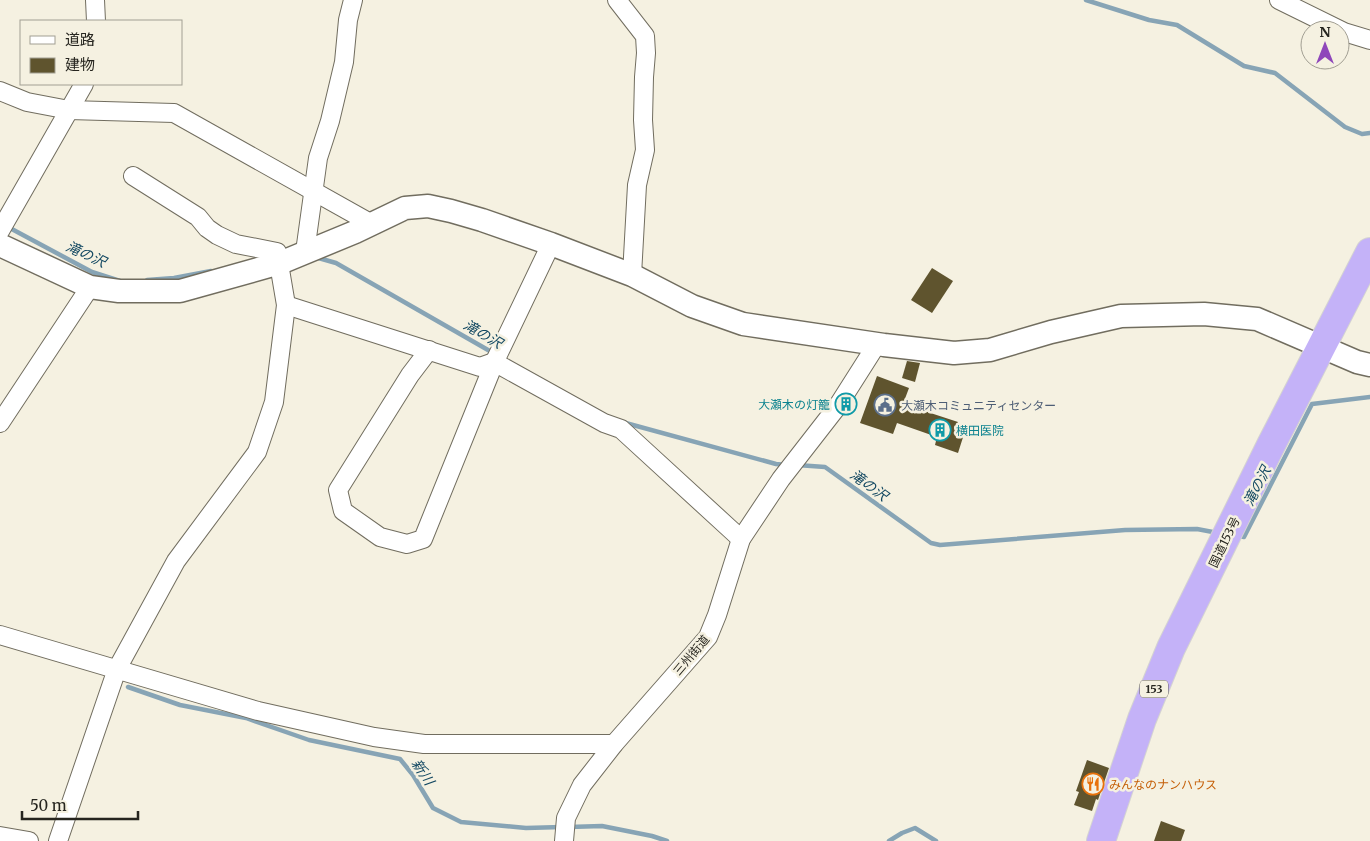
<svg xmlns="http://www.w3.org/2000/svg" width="1370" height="841" font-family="Merriweather,'Noto Sans JP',serif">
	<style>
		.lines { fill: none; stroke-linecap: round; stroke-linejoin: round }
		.stream { stroke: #87a4b5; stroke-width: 4.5 }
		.building { fill: #5f542e }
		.minor-casing { stroke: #716d5f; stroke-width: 20 }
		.tertiary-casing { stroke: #716d5f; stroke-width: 25 }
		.trunk-casing { stroke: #d4d3d2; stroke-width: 30 }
		.minor { stroke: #fff; stroke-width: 18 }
		.tertiary { stroke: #fff; stroke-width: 22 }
		.trunk { stroke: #c4b2f8; stroke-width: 28 }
		.labels { text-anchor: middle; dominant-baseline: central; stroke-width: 5; stroke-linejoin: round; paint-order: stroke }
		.shield { fill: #f5f1e1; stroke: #646259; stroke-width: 1 }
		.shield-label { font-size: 11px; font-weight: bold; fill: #26251f }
		.culture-label { font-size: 12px; fill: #0d838f; stroke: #f5f1e1; text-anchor: end }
		.service-label { font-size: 12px; fill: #4e5e75; stroke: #f5f1e1; text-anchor: start }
		.street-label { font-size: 12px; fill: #26251f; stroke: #f5f1e1 }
		.food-label { font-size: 12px; fill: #c56008; stroke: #f5f1e1; text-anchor: start }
		.water-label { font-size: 14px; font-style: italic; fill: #114761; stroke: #f5f1e1 }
	</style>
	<rect width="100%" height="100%" fill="#f5f1e1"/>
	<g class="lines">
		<g class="stream">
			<path d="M1086,0l63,20 28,5 67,41 31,7 70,54 17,7 8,-1"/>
			<path d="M8,227l84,45 28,9"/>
			<path d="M315,257l21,6 159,91"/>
			<path d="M147,280l27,-2 37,-7"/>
			<path d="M622,422l154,42 10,1"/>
			<path d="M797,465l28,2 106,76 9,2 185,-15 72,-1 21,4"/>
			<path d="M1235,535l9,2 68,-133 58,-7"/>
			<path d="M128,687l52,18 66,13 63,22 91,19 13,16 20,33 28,14 65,6 36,-1"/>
			<path d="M569,827l33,-1 50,10 15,5"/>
			<path d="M889,841l13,-8 13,-5 21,13"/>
		</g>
	</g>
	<g class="building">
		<path d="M932,268l21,13 -21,32 -21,-13z"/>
		<path d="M907,361l13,2 -5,19 -13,-4z"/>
		<path d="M877,376l32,12 -6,16 55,18v7l7,2 -7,22 -23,-8 2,-8 -40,-14 -4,11 -33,-11z"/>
		<path d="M1087,760l22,8 -11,32 -2,-1 -4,12 -18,-6 5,-13 -3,-1z"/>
		<path d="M1161,821l24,9 -4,11h-27z"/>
	</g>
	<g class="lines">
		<g class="minor-casing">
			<g id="minor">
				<path d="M95,0l1,21"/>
				<path d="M617,0l28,36 1,17 -2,24 -1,43 2,30 -8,35 -5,90"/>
				<path d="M1279,0l65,32 26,8"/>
				<path d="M0,91l27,11 42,8 105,3 198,111"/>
				<path d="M0,231l84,-147"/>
				<path d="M305,252l13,-94 12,-37 14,-59 4,-42 5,-20"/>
				<path d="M286,305l194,62 14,-5 110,61 17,6 120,110"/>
				<path d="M429,350l-19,25 -72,115 5,21 37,26 27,7 16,-5 72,-178 56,-117"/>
				<path d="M0,423l90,-136"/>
				<path d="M0,635l258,76 116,26 50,7h190"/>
				<path d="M0,836l29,5"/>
				<path d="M58,841l59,-172 59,-108 81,-109 17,-50 12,-97 -9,-53 -41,-8 -19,-9 -10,-7 -9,-11 -65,-41"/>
				<path d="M564,841l2,-23 16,-33 32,-41 94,-107 9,-22 24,-76 40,-60 56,-72 40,-63"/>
			</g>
		</g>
		<g class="tertiary-casing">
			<path id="tertiary" d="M0,245l90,42 29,4h61l100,-28 75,-31 50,-24 23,-2 23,5 31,9 69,24 81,31 60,31 51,18 141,21 70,8 36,-3 61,-18 70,-16 83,-2 53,5 100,43 13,3"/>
		</g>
		<g class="trunk-casing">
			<path id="trunk" d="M1101,841l41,-122 29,-71 100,-203 99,-193"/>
		</g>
		<use href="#minor" class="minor"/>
		<use href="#tertiary" class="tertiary"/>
		<use href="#trunk" class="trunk"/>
	</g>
	<defs>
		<g id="building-ring" transform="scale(1.125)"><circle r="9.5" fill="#f5f1e1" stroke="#0f9aa8" stroke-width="1.5"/><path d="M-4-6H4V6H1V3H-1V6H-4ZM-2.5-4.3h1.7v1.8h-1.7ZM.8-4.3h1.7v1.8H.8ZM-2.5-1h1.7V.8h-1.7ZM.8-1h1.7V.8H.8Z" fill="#0f9aa8"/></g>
		<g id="civic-ring" transform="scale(1.125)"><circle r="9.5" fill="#f5f1e1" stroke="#5c6f8a" stroke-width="1.5"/><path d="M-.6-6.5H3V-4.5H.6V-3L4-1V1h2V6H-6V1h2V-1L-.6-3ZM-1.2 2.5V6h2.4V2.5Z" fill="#5c6f8a"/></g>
		<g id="restaurant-ring" transform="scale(1.125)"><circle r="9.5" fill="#f5f1e1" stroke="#e8710a" stroke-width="1.5"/><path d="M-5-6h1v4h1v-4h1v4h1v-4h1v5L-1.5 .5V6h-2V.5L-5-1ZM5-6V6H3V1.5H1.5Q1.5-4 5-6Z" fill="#e8710a"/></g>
	</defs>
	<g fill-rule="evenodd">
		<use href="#building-ring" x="846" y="404"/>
		<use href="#civic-ring" x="885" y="405"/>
		<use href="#building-ring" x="940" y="430"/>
		<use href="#restaurant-ring" x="1093" y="784"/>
	</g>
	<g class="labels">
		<rect class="shield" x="1140" y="680.5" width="28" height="17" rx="4"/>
		<g class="shield-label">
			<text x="1154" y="689">153</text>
		</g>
		<g class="culture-label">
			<text x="830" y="404">大瀬木の灯籠</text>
			<text x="956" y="430" text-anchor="start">横田医院</text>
		</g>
		<g class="service-label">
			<text x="901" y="405">大瀬木コミュニティセンター</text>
		</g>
		<g class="street-label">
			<text transform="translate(1224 542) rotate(-64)">国道153号</text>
			<text transform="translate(691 655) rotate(-50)">三州街道</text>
		</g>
		<g class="food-label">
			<text x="1109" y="784">みんなのナンハウス</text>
		</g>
		<g class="water-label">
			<text transform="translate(86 254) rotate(25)">滝の沢</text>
			<text transform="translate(483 334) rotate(30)">滝の沢</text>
			<text transform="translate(869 485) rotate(36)">滝の沢</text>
			<text transform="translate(1257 486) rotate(-63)">滝の沢</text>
			<text transform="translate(423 772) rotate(56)">新川</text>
		</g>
	</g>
	<rect x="20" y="20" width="162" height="65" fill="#f5f1e1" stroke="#a29f93"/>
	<rect x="30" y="36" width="25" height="8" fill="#ffffff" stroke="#a29f93"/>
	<text x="65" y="45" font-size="15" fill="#26251f">道路</text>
	<rect x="30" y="58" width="25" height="15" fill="#5f542e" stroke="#a29f93"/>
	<text x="65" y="70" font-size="15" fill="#26251f">建物</text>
	<g transform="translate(1325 45)"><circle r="24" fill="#f5f1e1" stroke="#a29f93"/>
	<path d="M0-4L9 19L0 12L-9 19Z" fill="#8f47ba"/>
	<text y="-8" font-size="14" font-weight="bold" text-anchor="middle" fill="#26251f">N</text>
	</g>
	<path d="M22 811v8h116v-8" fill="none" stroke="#26251f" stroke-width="2.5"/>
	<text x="30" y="811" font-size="15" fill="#26251f" stroke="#f5f1e1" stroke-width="4" paint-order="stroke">50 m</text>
</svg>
